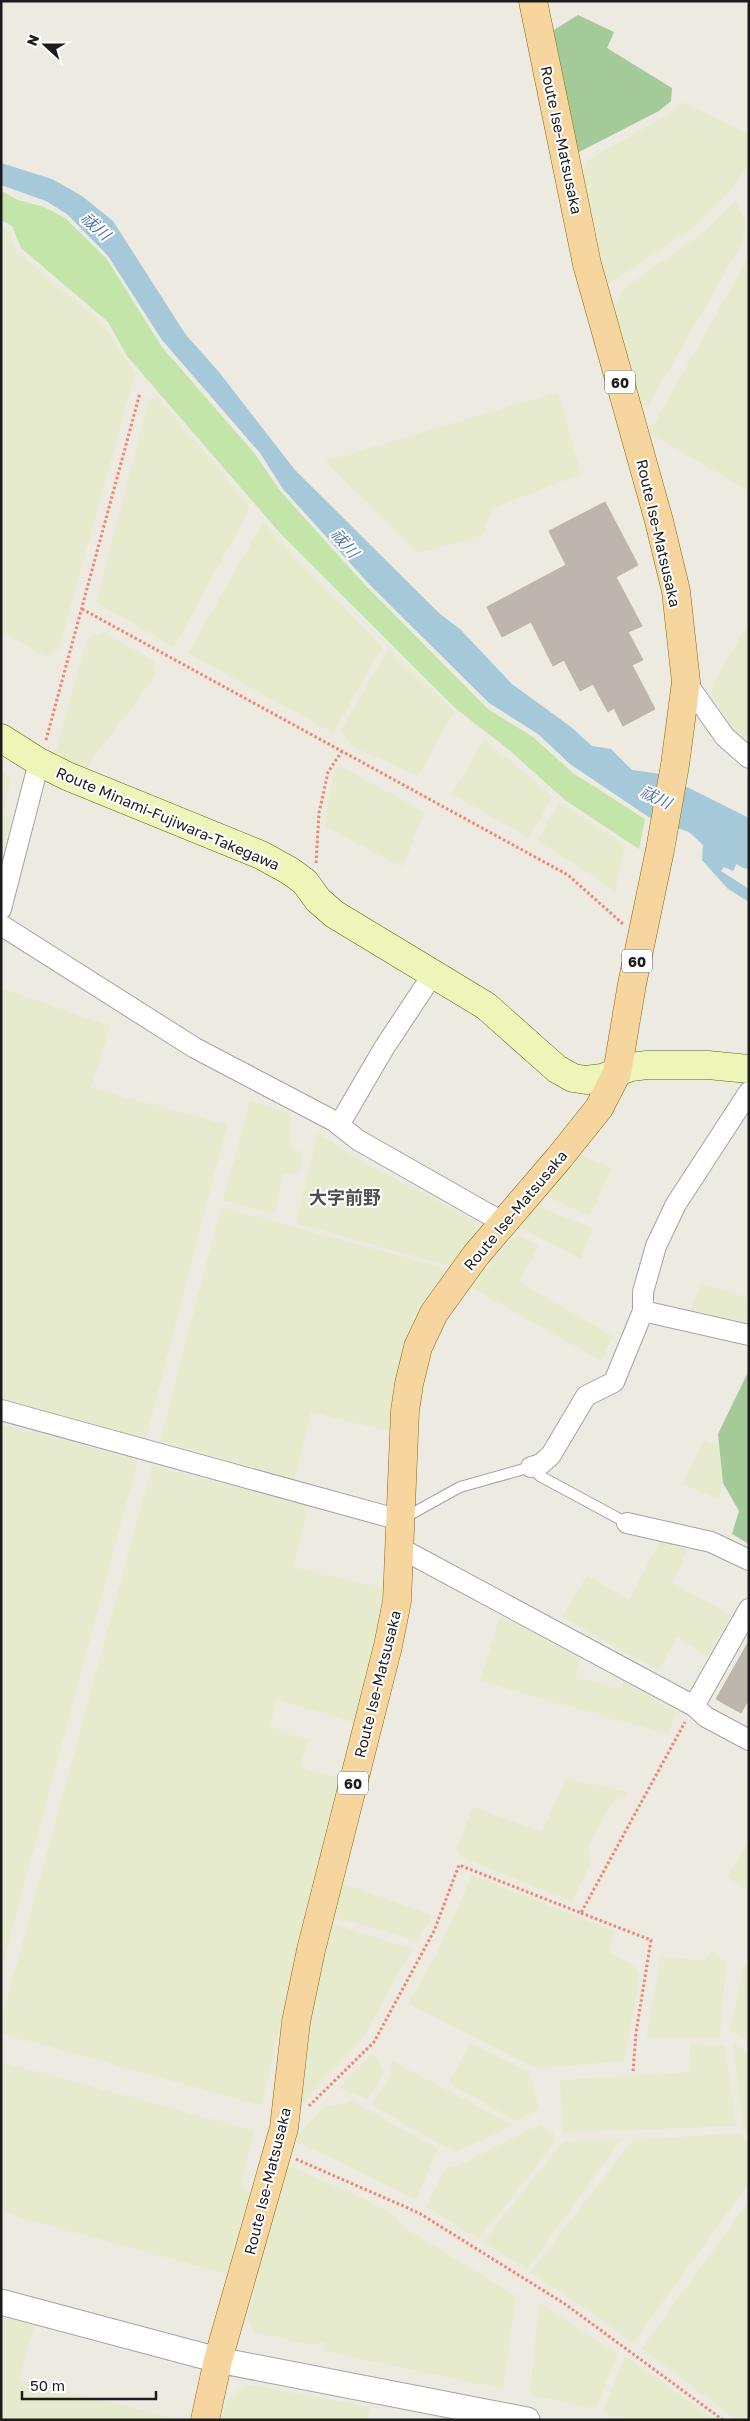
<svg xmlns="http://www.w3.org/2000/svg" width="750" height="2421" font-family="'Golos Text','Noto Sans JP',sans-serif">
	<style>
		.farmland { fill: #e7ebce }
		.grass { fill: #c3e5aa }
		.forest { fill: #a4ca99 }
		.water { fill: #a5c9d8 }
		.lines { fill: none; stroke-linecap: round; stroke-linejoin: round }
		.river { stroke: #a5c9d8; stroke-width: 32 }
		.building { fill: #bdb6af; stroke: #beb2a5 }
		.service-casing { stroke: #a3a3a3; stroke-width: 12 }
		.minor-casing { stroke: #a3a3a3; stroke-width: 22 }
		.tertiary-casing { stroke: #a3a3a3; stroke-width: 27 }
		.secondary-casing { stroke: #5a6b0b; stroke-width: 29 }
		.primary-casing { stroke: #8c6908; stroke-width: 29 }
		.path { stroke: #f1856f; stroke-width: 3; stroke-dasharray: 2.5 2.5; stroke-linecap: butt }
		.service { stroke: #fff; stroke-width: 10 }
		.minor { stroke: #fff; stroke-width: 20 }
		.tertiary { stroke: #fff; stroke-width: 25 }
		.secondary { stroke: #eef5b8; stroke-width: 28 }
		.primary { stroke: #f6d69e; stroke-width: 28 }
		.labels { text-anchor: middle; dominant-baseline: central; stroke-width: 4; stroke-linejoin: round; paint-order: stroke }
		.shield { fill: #fff; stroke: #606060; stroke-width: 1 }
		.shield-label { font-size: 14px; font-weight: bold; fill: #1c1c1c }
		.street-label { font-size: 15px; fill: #1c1c1c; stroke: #fff }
		.water-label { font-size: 16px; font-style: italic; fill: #4f74a5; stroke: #fff }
		.quarter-label { font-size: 18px; font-weight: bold; fill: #4f4f4f; stroke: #fff }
	</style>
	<rect width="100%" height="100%" fill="#edeae2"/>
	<g class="farmland">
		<path d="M681,102l68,31v32l-28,36 -27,26 -86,58 -25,-111 3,-13 81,-46z"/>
		<path d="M736,201l10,23 -4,19 -94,163 -10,-2 -25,-88 10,-27 81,-57z"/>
		<path d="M1,227l8,4 7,19 89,76 30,48 -76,275 -11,9 -47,-27z"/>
		<path d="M749,256v235l-100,-58z"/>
		<path d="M558,392l23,82 -88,34 -11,28 -63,17 -94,-92z"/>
		<path d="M157,397l91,106v9l-74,135 -78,-45 53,-203z"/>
		<path d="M263,522l119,125 -49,86 -145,-80z"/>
		<path d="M749,622v128l-9,-7 -29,-50 3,-11z"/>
		<path d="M103,632l51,29 2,14 -71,94 -31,-12 33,-118z"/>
		<path d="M388,649l66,63 -36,64 -67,-30 -10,-16z"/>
		<path d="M484,739l69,57 -24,42 -77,-44z"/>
		<path d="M338,765l87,47 -23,55 -77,-40 5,-34z"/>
		<path d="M1,771l10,6 -8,37 8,6 -10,38z"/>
		<path d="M559,802l66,43 -10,48 -21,-17 -57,-35z"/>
		<path d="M1,988l109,38 -19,62 136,37 -81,314 -145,-40z"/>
		<path d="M250,1101l40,12 1,33 13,9 -5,17 -17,3 -7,39 -52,-14z"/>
		<path d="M318,1133l47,30 111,58 -1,10 -18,29 -11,5 -150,-42z"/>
		<path d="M575,1153l37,15 -22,48 -49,-22z"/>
		<path d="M533,1205l60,23 -12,31 -64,-32z"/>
		<path d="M221,1207l225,62 -28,39 -13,36 -12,88 -82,-20 -16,67 -135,-38z"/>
		<path d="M516,1234l23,12 -20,36 94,54 -12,25 -132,-75 22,-22z"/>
		<path d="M701,1283l48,15 -3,28 -57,-13z"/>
		<path d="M1,1424l137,36 -137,511z"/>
		<path d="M704,1439l15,7 4,37 -4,17 -36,-16z"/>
		<path d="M152,1466l157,39 -16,62 90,21 -7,55 -20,80 -79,-23 -7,28 39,11 -9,28 39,11 -43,174 -34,154 -261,-73v-11z"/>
		<path d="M662,1537l28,6 -17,40 58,32 -23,41 -31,-19 -19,34 -96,-54 25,-42 42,25z"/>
		<path d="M499,1619l36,7 46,29 -6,22 47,12 1,-14 34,17 -3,9 23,10 -9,23 -188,-53z"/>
		<path d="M566,1778l61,14 -2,5 -9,-1 -28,52 3,14 -19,40 -113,-46 -3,-7 17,-42 69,25z"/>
		<path d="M749,1839v52l-22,-14z"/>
		<path d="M472,1875l142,56 -4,21 22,12 8,9 -16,88 -83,7 -17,-5 -116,-60 28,-48z"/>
		<path d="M338,1882l94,33 -14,26 -87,-25z"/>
		<path d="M330,1923l82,26 -49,89 -67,72 10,-83z"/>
		<path d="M710,1950l16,12 -6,76 -74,-1 15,-81 45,5z"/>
		<path d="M744,1964l5,1v76l-19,-10z"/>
		<path d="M470,2042l60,30 9,37 -23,12 -67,-38z"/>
		<path d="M733,2043l16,10v81l-6,-4z"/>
		<path d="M690,2044l35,2 11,80 -174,7 -2,-53 129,-8z"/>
		<path d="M373,2053l12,18 -18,28 -28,-11z"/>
		<path d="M392,2061l122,64 -59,28 -83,-48 18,-30z"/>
		<path d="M1,2062l253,69 -13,52 11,11 -21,81 -230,-63z"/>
		<path d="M352,2101l86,48 -22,50 -123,-59 32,-34 19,-2z"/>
		<path d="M540,2124l13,9 3,8 -77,98 -53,-32 21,-41h11z"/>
		<path d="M738,2133l11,8v42l-116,160 -56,-40 -47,-30 103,-133z"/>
		<path d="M622,2139l-95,130 -44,-27 80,-101z"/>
		<path d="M287,2165l69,30 42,22 4,9 114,70 -13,93 -180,-38 2,-9 -15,3 -55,-13 -8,-12z"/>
		<path d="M749,2201v219h-13l-94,-72z"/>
		<path d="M539,2302l79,52 -23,55 -65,-14z"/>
		<path d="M1,2317l34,8 -16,55 165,40h-183z"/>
		<path d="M625,2356l91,64h-84l-24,-5 -5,-4z"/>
		<path d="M246,2384l124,23 -3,13h-146l5,-19z"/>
	</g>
	<path class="grass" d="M1,191l17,9 26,7 20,10 42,41 56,89 93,107 26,38 86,95 121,122 45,28 40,36 72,46 -6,30 -74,-49 -57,-51 -53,-41 -175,-175 -153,-177 -19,-34 -87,-74 -9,-22 -11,-6z"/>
	<g class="forest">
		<path d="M578,15l36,17 -7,16 65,40 -1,13 -12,10 -84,43 -26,-121z"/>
		<path d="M749,1370v174l-17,-10 7,-23 -16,-28 -5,-49z"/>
	</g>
	<path class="water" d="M1,163l51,16 30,17 31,25 73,114 33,37 76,98 145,144 20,15 52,55 59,43 21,19 19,3 21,21 29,4 88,44v22l-16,31 -9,-4 -3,4 28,18v13l-21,-13 -26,-29 1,-15 -14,-13 -36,-12 -83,-56 -32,-30 -49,-31 -119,-118 -87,-96 -23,-36 -98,-113 -54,-84 -41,-42 -21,-13 -45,-16z"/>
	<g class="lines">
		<path class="river" d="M707,824l42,29"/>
	</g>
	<g class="building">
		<path d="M605,502l33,63 -22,12 26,49 -14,6 15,28 -11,5 23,44 -32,17 -9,-18 -6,4 -15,-28 -13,7 -16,-31 -11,6 -22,-44 -29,15 -15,-30 79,-42 -17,-34z"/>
		<path d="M749,1641v58l-8,14 -25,-14z"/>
	</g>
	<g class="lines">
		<g class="service-casing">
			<path id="service" d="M404,1518l56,-31 71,-20 9,9 87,47"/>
		</g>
		<g class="minor-casing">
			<g id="minor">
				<path d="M686,682l39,55 24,21"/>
				<path d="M1,909l38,-147"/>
				<path d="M1,925l194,123 139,73 24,19 146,83"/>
				<path d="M339,1125l45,-77 49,-74"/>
				<path d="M643,1311l106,24"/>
				<path d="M1,1410l399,110"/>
				<path d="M531,1467l10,-3 10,-9 35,-59 28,-14 29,-71v-19l13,-46 20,-42 73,-112"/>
				<path d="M627,1523l84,19 38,18"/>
				<path d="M400,1548l294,158 12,11 43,23"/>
				<path d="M694,1706l55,-97"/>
			</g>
		</g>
		<g class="tertiary-casing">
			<path id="tertiary" d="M1,2302l217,58 309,60"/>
		</g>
		<g class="secondary-casing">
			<path id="secondary" d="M1,738l38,24 28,14 194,79 29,16 15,11 13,18 16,14 152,92 71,63 16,9 13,2 16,-2 29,-11 16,-2h61l41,4"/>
		</g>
		<g class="primary-casing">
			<path id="primary" d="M205,2420l13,-60 66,-232 12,-106 15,-72 77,-304 9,-45 8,-190 4,-27 9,-37 16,-34 42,-58 83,-97 40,-50 18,-35 15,-89 28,-134 15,-85 11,-83 -10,-91 -17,-70 -72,-257 -54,-263"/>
		</g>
		<g class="path">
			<path d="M82,609l486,266 55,49"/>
			<path d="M46,740l94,-347"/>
			<path d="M316,863l3,-50 9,-41 14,-21"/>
			<path d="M581,1913l70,27 -15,93 -3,39"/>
			<path d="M309,2106l65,-64 60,-111 25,-66 122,48 104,-191"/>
			<path d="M296,2159l123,54 146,91 158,116"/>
		</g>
		<use href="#service" class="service"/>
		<use href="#minor" class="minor"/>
		<use href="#tertiary" class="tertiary"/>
		<use href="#secondary" class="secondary"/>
		<use href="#primary" class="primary"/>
	</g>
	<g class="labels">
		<g class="shield">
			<rect x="605" y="370.5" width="30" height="23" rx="4"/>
			<rect x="622" y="949.5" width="30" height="23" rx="4"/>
			<rect x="338" y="1771.5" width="30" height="23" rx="4"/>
		</g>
		<g class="shield-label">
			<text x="620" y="382">60</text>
			<text x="637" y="961">60</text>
			<text x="353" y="1783">60</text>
		</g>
		<g class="street-label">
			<text transform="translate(562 140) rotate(78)">Route Ise-Matsusaka</text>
			<text transform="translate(659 533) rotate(77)">Route Ise-Matsusaka</text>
			<text transform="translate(168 818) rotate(23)">Route Minami-Fujiwara-Takegawa</text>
			<text transform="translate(515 1210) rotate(-50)">Route Ise-Matsusaka</text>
			<text transform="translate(377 1684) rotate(-76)">Route Ise-Matsusaka</text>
			<text transform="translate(267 2181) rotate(-76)">Route Ise-Matsusaka</text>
		</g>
		<g class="water-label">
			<text transform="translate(96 226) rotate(42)">祓川</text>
			<text transform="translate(345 543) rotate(49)">祓川</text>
			<text transform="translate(656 797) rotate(25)">祓川</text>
		</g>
		<g class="quarter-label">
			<text x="345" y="1197">大字前野</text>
		</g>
	</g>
	<rect width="750" height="2421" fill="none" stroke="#1c1c1c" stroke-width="5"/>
	<g transform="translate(45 45) rotate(291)" stroke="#ffffff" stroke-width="4" paint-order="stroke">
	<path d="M0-4L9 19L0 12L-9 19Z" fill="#1c1c1c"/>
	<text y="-8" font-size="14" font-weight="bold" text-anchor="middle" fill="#1c1c1c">N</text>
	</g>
	<path d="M22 2391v8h134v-8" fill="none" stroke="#1c1c1c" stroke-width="2.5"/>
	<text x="30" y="2391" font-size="15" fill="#1c1c1c" stroke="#ffffff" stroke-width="4" paint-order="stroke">50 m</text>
</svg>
